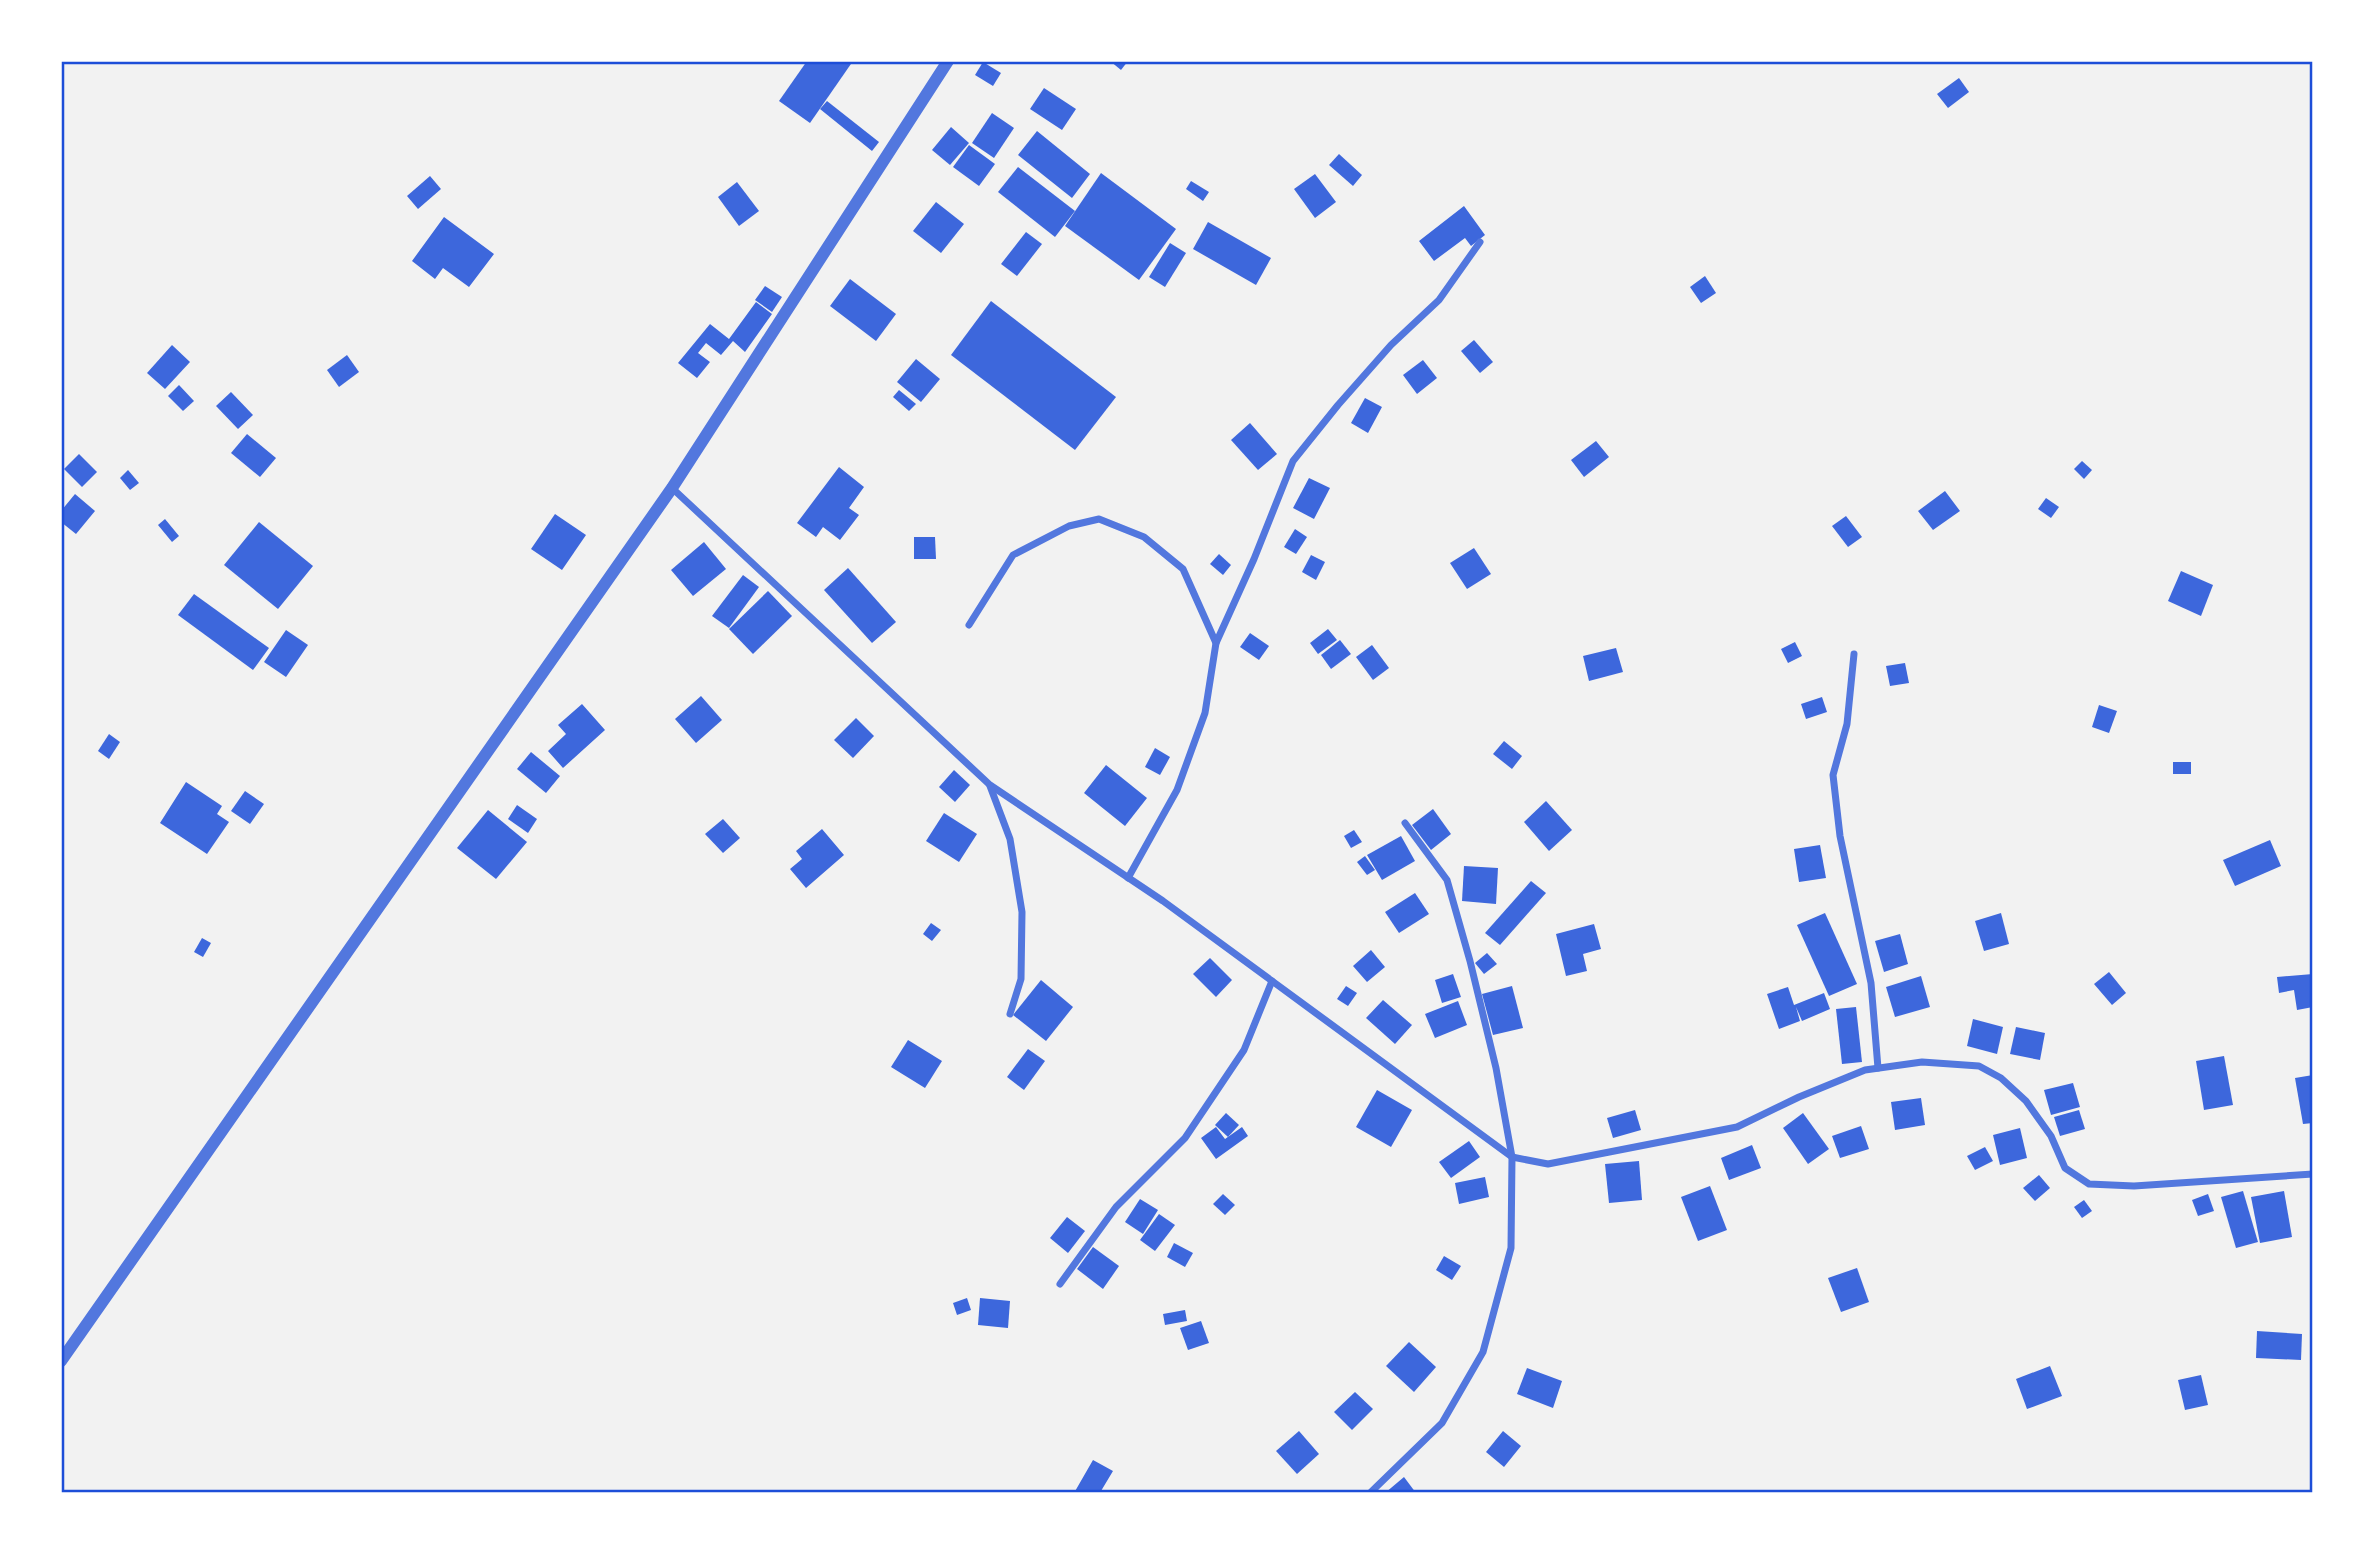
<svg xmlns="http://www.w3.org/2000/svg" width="2374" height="1554" font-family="Barlow,sans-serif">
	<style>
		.building { fill: #3d67dc }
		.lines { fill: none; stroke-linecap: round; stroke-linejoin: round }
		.minor { stroke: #5277de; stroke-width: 7 }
		.tertiary { stroke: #5277de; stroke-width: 12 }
		.neatline { fill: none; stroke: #1d4ed8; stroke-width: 2.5 }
	</style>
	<rect width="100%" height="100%" fill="#f2f2f2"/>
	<g class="building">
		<path d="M807,61h46l-43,62 -31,-22z"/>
		<path d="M1110,61h18l-7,9z"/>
		<path d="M983,62l18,11 -8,13 -18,-11z"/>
		<path d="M1959,78l10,14 -21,16 -11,-14z"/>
		<path d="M1044,88l32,21 -14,21 -32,-21z"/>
		<path d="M827,101l52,41 -7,9 -52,-42z"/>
		<path d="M992,113l22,15 -20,30 -22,-15z"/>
		<path d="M951,127l18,16 -19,22 -18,-15z"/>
		<path d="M1037,131l53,43 -18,24 -54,-43z"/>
		<path d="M969,145l26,19 -16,22 -26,-19z"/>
		<path d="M1339,154l23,21 -9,11 -24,-21z"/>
		<path d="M1018,167l57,44 -20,26 -57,-45z"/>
		<path d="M1101,173l75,56 -37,51 -74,-54z"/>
		<path d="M1315,174l21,28 -21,16 -21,-29z"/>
		<path d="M430,176l11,13 -23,20 -11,-13z"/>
		<path d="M1191,181l18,11 -6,9 -17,-12z"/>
		<path d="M737,182l22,29 -20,15 -21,-29z"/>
		<path d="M936,202l28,22 -23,29 -28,-22z"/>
		<path d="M1464,206l21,29 -14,11 -6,-8 -31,23 -15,-20z"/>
		<path d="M444,217l50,37 -25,33 -26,-19 -8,11 -23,-18z"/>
		<path d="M1208,222l63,36 -15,27 -63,-36z"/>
		<path d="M1026,232l16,12 -25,32 -16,-12z"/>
		<path d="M1170,243l16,10 -21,34 -16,-10z"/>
		<path d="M1705,276l11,17 -15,10 -11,-16z"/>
		<path d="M850,279l46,35 -20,27 -46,-35z"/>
		<path d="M765,286l17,11 -10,15 -17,-12z"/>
		<path d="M991,301l125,96 -41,53 -124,-95z"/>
		<path d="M756,302l16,12 -27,38 -12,-11 -12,14 -15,-12 -8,10 12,9 -13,16 -19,-15 32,-39 19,15z"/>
		<path d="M1474,340l19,22 -13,11 -19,-22z"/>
		<path d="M172,345l18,17 -25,27 -18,-16z"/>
		<path d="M347,355l12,17 -20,15 -12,-17z"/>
		<path d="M916,359l24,20 -19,23 -24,-20z"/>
		<path d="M1423,360l14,18 -20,16 -14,-19z"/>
		<path d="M179,385l15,16 -11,10 -15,-15z"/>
		<path d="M899,390l17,14 -7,7 -16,-14z"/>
		<path d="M231,392l22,23 -15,14 -22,-23z"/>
		<path d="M1365,398l17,9 -14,26 -17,-10z"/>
		<path d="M1250,423l27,31 -19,16 -27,-30z"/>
		<path d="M247,434l29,24 -16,19 -29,-24z"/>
		<path d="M1596,441l13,16 -25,20 -13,-17z"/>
		<path d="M79,454l18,18 -15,15 -18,-18z"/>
		<path d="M2082,461l10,9 -8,9 -10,-10z"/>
		<path d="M839,467l25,20 -15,21 10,7 -19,25 -17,-13 -7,10 -19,-14z"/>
		<path d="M128,470l11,13 -9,7 -10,-12z"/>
		<path d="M1309,478l21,10 -16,31 -21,-11z"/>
		<path d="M1945,491l15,20 -27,19 -15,-19z"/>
		<path d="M75,494l20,17 -19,23 -15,-12v-11z"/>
		<path d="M2046,498l13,9 -8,11 -13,-9z"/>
		<path d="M555,514l31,21 -24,35 -31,-21z"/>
		<path d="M1846,516l16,21 -14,10 -16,-21z"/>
		<path d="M165,519l14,17 -7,6 -14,-17z"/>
		<path d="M259,522l54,44 -35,43 -54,-44z"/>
		<path d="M1295,529l12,8 -11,17 -12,-7z"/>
		<path d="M914,537h21l1,22h-22z"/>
		<path d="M704,542l22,27 -33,27 -22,-26z"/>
		<path d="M1474,548l17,26 -24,15 -17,-26z"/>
		<path d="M1219,554l12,11 -8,10 -13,-11z"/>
		<path d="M1311,555l14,7 -9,18 -14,-8z"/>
		<path d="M848,568l48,54 -24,21 -48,-53z"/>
		<path d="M2181,571l32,14 -12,31 -33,-15z"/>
		<path d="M743,575l16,12 -30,41 -17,-12z"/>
		<path d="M768,591l24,25 -39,38 -24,-25z"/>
		<path d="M194,594l75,54 -16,22 -75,-55z"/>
		<path d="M1328,629l9,11 -19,14 -8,-11z"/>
		<path d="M286,630l22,15 -22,32 -22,-15z"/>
		<path d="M1250,633l19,13 -10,14 -19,-13z"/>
		<path d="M1340,640l11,14 -20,15 -10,-14z"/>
		<path d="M1795,642l7,14 -14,7 -7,-14z"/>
		<path d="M1372,645l17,23 -16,12 -17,-23z"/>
		<path d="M1616,648l7,24 -34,9 -6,-25z"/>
		<path d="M1905,663l4,20 -19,3 -4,-20z"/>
		<path d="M701,696l21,24 -26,23 -21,-24z"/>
		<path d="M1822,697l5,15 -21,7 -5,-15z"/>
		<path d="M582,704l23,26 -42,38 -15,-17 18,-17 -8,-9z"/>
		<path d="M2099,705l18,6 -8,22 -17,-6z"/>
		<path d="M856,718l18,18 -21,22 -19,-18z"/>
		<path d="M109,734l11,8 -11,17 -11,-8z"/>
		<path d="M1504,741l18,15 -10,13 -19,-15z"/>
		<path d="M1155,748l15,9 -10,18 -15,-8z"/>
		<path d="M531,752l29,24 -14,17 -29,-24z"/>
		<rect x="2173" y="762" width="18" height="12"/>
		<path d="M1106,765l41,33 -22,28 -41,-33z"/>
		<path d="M954,770l16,15 -15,17 -16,-15z"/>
		<path d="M186,782l36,24 -5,8 12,8 -22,32 -47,-31z"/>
		<path d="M245,791l19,13 -14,20 -19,-13z"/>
		<path d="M1546,801l26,29 -23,21 -25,-29z"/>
		<path d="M517,805l20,14 -9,14 -20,-14z"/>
		<path d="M1433,809l18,25 -20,16 -19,-25z"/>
		<path d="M488,810l39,32 -31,37 -39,-31z"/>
		<path d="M944,813l33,21 -18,28 -33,-21z"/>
		<path d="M723,819l17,19 -17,15 -18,-19z"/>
		<path d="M822,829l22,26 -38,33 -16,-19 12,-10 -6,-8z"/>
		<path d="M1354,830l8,12 -11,6 -7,-12z"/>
		<path d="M1401,836l14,25 -33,19 -15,-25z"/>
		<path d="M2270,840l11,26 -46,20 -12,-26z"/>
		<path d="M1820,845l6,33 -27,4 -5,-33z"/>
		<path d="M1365,856l10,14 -8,5 -10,-13z"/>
		<path d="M1464,866l34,2 -2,36 -34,-3z"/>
		<path d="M1531,881l15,12 -46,52 -15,-12z"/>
		<path d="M1415,893l14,21 -30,19 -14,-21z"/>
		<path d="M1825,913l32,71 -28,12 -32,-71z"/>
		<path d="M2001,913l8,31 -25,7 -9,-30z"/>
		<path d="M931,923l10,7 -9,11 -9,-7z"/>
		<path d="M1594,924l7,25 -18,5 4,17 -21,5 -10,-42z"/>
		<path d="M1900,934l8,30 -24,8 -9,-31z"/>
		<path d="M202,938l9,5 -8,14 -9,-5z"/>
		<path d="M1371,950l14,17 -18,15 -14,-16z"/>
		<path d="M1487,953l10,11 -13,10 -9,-11z"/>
		<path d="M1210,958l22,22 -16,17 -23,-23z"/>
		<path d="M2109,972l17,21 -14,12 -18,-21z"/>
		<path d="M1453,974l8,23 -19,6 -7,-23z"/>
		<path d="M2313,974v33l-16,3 -3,-20 -15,3 -2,-16z"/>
		<path d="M1921,976l9,31 -35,10 -9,-30z"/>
		<path d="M1041,980l32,27 -27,34 -33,-26z"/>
		<path d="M1346,986l11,7 -9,13 -11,-7z"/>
		<path d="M1512,986l11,42 -30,7 -11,-41z"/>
		<path d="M1788,987l6,18 30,-12 6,16 -28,12 -6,-14 4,14 -21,8 -12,-35z"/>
		<path d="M1383,1000l29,25 -17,19 -29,-26z"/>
		<path d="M1458,1001l9,24 -32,13 -10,-24z"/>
		<path d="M1856,1007l6,55 -20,2 -6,-55z"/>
		<path d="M1973,1019l30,8 -6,27 -30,-8z"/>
		<path d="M2016,1027l29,6 -5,27 -30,-6z"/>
		<path d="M908,1040l34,21 -17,27 -34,-21z"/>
		<path d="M1028,1049l17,12 -21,29 -17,-13z"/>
		<path d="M2224,1056l9,49 -29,5 -8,-49z"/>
		<path d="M2313,1075v48l-10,1 -8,-46z"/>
		<path d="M2073,1083l7,24 -29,8 -7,-25z"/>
		<path d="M1377,1090l35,20 -21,37 -35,-20z"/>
		<path d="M1921,1098l4,27 -30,5 -4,-28z"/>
		<path d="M1635,1110l6,20 -28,8 -6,-20z"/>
		<path d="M2079,1110l6,19 -25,7 -6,-19z"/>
		<path d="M1226,1113l13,12 -11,12 -13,-12z"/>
		<path d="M1803,1113l26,36 -21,15 -25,-36z"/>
		<path d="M1861,1126l8,23 -29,9 -8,-22z"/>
		<path d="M1216,1127l9,12 17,-12 6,9 -32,23 -15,-21z"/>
		<path d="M2020,1128l7,30 -27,7 -7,-30z"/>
		<path d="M1469,1141l11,16 -29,21 -12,-16z"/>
		<path d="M1752,1145l9,23 -32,12 -8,-22z"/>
		<path d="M1985,1147l8,14 -18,9 -8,-14z"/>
		<path d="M1639,1161l3,39 -33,3 -4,-39z"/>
		<path d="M2039,1175l11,13 -15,13 -12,-13z"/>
		<path d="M1485,1177l4,20 -30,7 -4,-21z"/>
		<path d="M1710,1186l17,44 -29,11 -17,-44z"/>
		<path d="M2243,1191l15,51 -22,6 -15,-51z"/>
		<path d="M2284,1191l8,46 -32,6 -9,-46z"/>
		<path d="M1223,1194l12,11 -10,10 -12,-11z"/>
		<path d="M2208,1194l6,17 -16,5 -6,-16z"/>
		<path d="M1140,1199l18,11 -15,24 -18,-12z"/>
		<path d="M2084,1200l8,11 -10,7 -8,-11z"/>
		<path d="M1159,1214l16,11 -20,26 -15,-11z"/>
		<path d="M1067,1217l18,14 -17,22 -18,-15z"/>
		<path d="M1174,1243l19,10 -8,14 -18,-10z"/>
		<path d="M1093,1247l26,19 -16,23 -26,-20z"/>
		<path d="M1444,1256l17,10 -9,14 -16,-10z"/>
		<path d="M1857,1268l12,34 -28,10 -13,-34z"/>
		<path d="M967,1298l4,12 -14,5 -4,-12z"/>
		<path d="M980,1298l30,3 -2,27 -30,-3z"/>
		<path d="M1185,1310l2,11 -22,4 -2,-11z"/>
		<path d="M1201,1321l8,22 -21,7 -8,-22z"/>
		<path d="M2257,1331l45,3 -1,26 -45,-2z"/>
		<path d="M1409,1342l27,25 -22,25 -28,-26z"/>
		<path d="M2050,1366l12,30 -35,13 -11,-30z"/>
		<path d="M1527,1368l35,13 -9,27 -36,-14z"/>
		<path d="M2201,1375l7,30 -23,5 -7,-30z"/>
		<path d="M1355,1392l18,17 -21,21 -18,-18z"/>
		<path d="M1299,1431l20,23 -22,20 -21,-23z"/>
		<path d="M1503,1431l18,15 -17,21 -18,-15z"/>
		<path d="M1093,1460l20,11 -12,20 4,2h-31z"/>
		<path d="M1404,1477l12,16h-31z"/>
	</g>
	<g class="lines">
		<g class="minor">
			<path d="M672,488l318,297 173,116 349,256 36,7 189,-37 62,-30 66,-27 57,-8 57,4 22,12 25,23 25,35 14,32 24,16 45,2 179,-12"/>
			<path d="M969,625l44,-70 56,-29 30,-7 45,18 39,32 33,74 -11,70 -28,77 -49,88"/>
			<path d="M1216,643l38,-84 39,-98 45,-56 53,-60 48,-45 41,-58"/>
			<path d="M1854,654l-7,70 -14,51 7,61 31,147 7,85"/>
			<path d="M990,786l20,53 12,73 -1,67 -11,35"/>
			<path d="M1060,1284l56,-77 69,-69 59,-88 28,-69"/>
			<path d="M1370,1493l72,-70 41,-71 28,-104 1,-91 -16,-89 -26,-107 -23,-81 -42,-57"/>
		</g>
		<path class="tertiary" d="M61,1361l611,-873 276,-427"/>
	</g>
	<rect width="2374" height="1554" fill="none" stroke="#ffffff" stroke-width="126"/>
	<rect x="63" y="63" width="2248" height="1428" class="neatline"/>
</svg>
